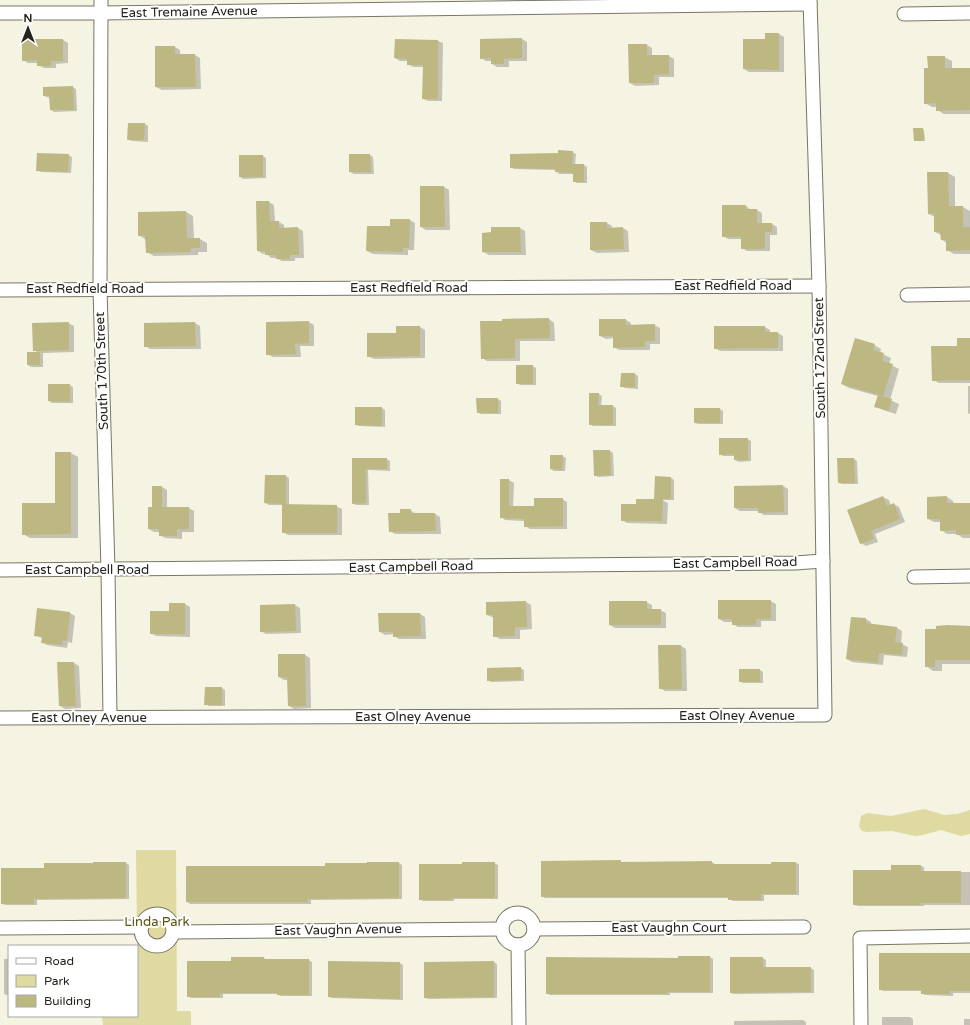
<svg xmlns="http://www.w3.org/2000/svg" width="970" height="1025" font-family="'Varela Round',sans-serif">
	<style>
		.green { fill: #dedaa2 }
		.shadow { fill: #0003 }
		.building { fill: #bdb882 }
		.lines { fill: none; stroke-linecap: round; stroke-linejoin: round }
		.minor-casing { stroke: #777666; stroke-width: 15 }
		.minor { stroke: #fff; stroke-width: 13 }
		.labels { text-anchor: middle; dominant-baseline: central; stroke-width: 4; stroke-linejoin: round; paint-order: stroke }
		.street-label { font-size: 13px; fill: #23231c; stroke: #fff }
		.park-label { font-size: 13px; fill: #585211; stroke: #fff }
	</style>
	<rect width="100%" height="100%" fill="#f5f3e1"/>
	<g class="green">
		<path d="M924,809l20,6 13,-1 13,-4v24l-9,2 -20,-6 -18,5 -8,1 -23,-5 -25,1 -5,-1 -3,-4 2,-11 6,-3 24,3z"/>
		<path d="M136,850h40l1,161h14v14h-88l-1,-9h35l1,-2z"/>
	</g>
	<g class="shadow">
		<path d="M779,34l5,3v35h-35l-5,-3 22,-29z"/>
		<path d="M522,39l5,3v19h-18v6h-12l-5,-3v-3h-6l-5,-3z"/>
		<path d="M63,40l5,3v20l-12,1v4h-12l-6,-3v-2h-10l-5,-3z"/>
		<path d="M438,41l5,2 -1,58h-14l-5,-2 1,-32h-11l-5,-3v-3h-8l-5,-3z"/>
		<path d="M647,45l5,3v8h17l5,3v18h-15v8l-24,1 -5,-3z"/>
		<path d="M175,47l5,3v5h15l5,3 1,31 -39,1 -6,-3z"/>
		<path d="M944,57l8,4v8h18v45h-26l-7,-4v-3h-5l-7,-4 4,-34z"/>
		<path d="M72,87l4,2 1,22 -23,1 -3,-2 -1,-12 -6,-2z"/>
		<path d="M145,124l3,2v16l-16,-1 -4,-2z"/>
		<path d="M914,129l10,1 1,11 -10,-1z"/>
		<path d="M572,152l4,2 -1,11h9l3,2v16h-10l-3,-2v-7h-15l-3,-4 -42,-1 -3,-2z"/>
		<path d="M68,155l4,2 -1,16 -30,-1 -4,-2z"/>
		<path d="M350,155h20l3,2 1,17h-20l-4,-2z"/>
		<path d="M263,156l3,2v20l-23,1 -3,-2z"/>
		<path d="M948,173l7,4v30h8l7,4v43h-16l-7,-4v-7l-5,-3 -1,-5 -6,-3v-15l-6,-3z"/>
		<path d="M421,187h23l5,3 1,40h-24l-5,-3z"/>
		<path d="M257,202h12l5,3 1,17h4l5,3v4l14,-1 5,3 1,27h-9v3h-13l-6,-3h-5l-5,-5 -3,1 -5,-3z"/>
		<path d="M746,206l5,4h6l5,3v11h10l5,3v8h-7v16h-23l-5,-3v-9h-14l-5,-3z"/>
		<path d="M186,212l7,4 1,23h6l7,4v9h-9v3l-44,1 -7,-4 -1,-12 -7,-5v-22z"/>
		<path d="M410,220l5,3 -1,27h-6v5l-35,-1 -6,-3 24,-24z"/>
		<path d="M591,223h16l5,3v3l11,-1 5,3 1,21 -32,1 -6,-3z"/>
		<path d="M520,228l5,3 1,24h-37l-6,-3z"/>
		<path d="M549,319l5,4 1,18h-35v20h-33l-5,-3 21,-38z"/>
		<path d="M626,320l5,3v3l23,-1 6,3v16h-10v6h-31l-5,-3v-9l-8,1 -6,-3z"/>
		<path d="M309,322l5,3v21h-14l1,11h-28l-6,-3z"/>
		<path d="M68,323l6,3v26l-31,1v14h-12l-3,-2 10,-12 -4,-3z"/>
		<path d="M195,323l5,3 1,23h-51l-5,-3v-22z"/>
		<path d="M420,327l5,3v28l-51,1 -6,-3 29,-22z"/>
		<path d="M715,327h50l5,3v3h8l5,3v15h-63l-5,-3z"/>
		<path d="M970,339v44h-31l-6,-3z"/>
		<path d="M874,345l7,4 -1,4 11,5 -2,6 10,5 -9,31 9,4 -3,10 -13,-4 -7,-4 2,-10 -29,-8 -7,-4z"/>
		<path d="M532,366l4,2v17h-16l-3,-2z"/>
		<path d="M635,374l3,2v13l-13,-1 -4,-2z"/>
		<path d="M70,385l3,2v16h-21l-3,-2z"/>
		<path d="M968,386h2v28l-2,-1z"/>
		<path d="M598,394l4,2 -1,10h12l3,2v18h-23l-3,-2z"/>
		<path d="M498,399l3,2v13h-20l-3,-2z"/>
		<path d="M382,408l3,2v17l-26,-1 -3,-1z"/>
		<path d="M720,409l3,2v13h-25l-3,-1z"/>
		<path d="M747,439l4,2v20l-12,1 -4,-2v-4h-12l-3,-2z"/>
		<path d="M594,451h16l3,2 1,23 -16,1 -4,-2z"/>
		<path d="M71,453l7,4v81h-48l-7,-4 33,-30z"/>
		<path d="M562,456l4,2 -1,13h-11l-3,-2z"/>
		<path d="M353,459h33l4,2v10l-22,-1 1,35h-13l-3,-2z"/>
		<path d="M854,459l3,2 1,23h-16l-3,-1z"/>
		<path d="M286,476l3,2v27l47,1 6,3v26h-54l-5,-3v-27h-14l-4,-2z"/>
		<path d="M656,477l15,1 3,2v20h-12l6,3 -1,21 -40,-1 -5,-3 15,-15 22,-5z"/>
		<path d="M509,480l5,3 -1,24h22l27,-8 5,3v27h-37l-5,-3v-5l-20,-1 -4,-3z"/>
		<path d="M783,486l5,3v26h-24l-5,-3v-1h-19l-5,-3z"/>
		<path d="M153,487h9l5,3v18h22l5,3v21h-12v7l-17,-1 -5,-3v-3h-6l-5,-3 4,-21z"/>
		<path d="M883,497l6,3 2,6 3,-2 5,3 6,15 -30,12 3,8 -12,4 -5,-3z"/>
		<path d="M947,497l6,4 1,3h16v34h-7l-6,-4h-10l-6,-4v-8h-7l-6,-3v-21z"/>
		<path d="M410,510l6,4h19l5,3 1,17h-46l-5,-3 11,-17z"/>
		<path d="M770,601l6,3v17h-15v6h-23l-5,-3v-2h-9l-5,-3z"/>
		<path d="M526,602l5,3 1,24 -12,1v9h-20l-6,-3v-18l-7,-3z"/>
		<path d="M646,602l6,3v5h8l6,3v15h-51l-5,-3z"/>
		<path d="M170,604h15l5,3v30l-34,-1 -5,-3 19,-21z"/>
		<path d="M295,605l5,3 1,25 -35,1 -5,-3z"/>
		<path d="M38,609l32,4 5,3 -3,27 -4,-1 -1,6 -20,-3 -5,-3v-4l-7,-3z"/>
		<path d="M379,614h41l5,3 1,22h-27l-5,-3v-2l-9,1 -5,-3z"/>
		<path d="M866,619l5,3v3l26,3 5,3 -1,13 7,3 -1,10 -23,-2 -1,10 -31,-3 -5,-3z"/>
		<path d="M970,627v37h-28v7h-9l-7,-5z"/>
		<path d="M681,646l5,3 1,42h-22l-5,-3z"/>
		<path d="M305,655l5,3 1,50 -17,1 -5,-3 -1,-26h-4l-5,-3z"/>
		<path d="M59,663h15l5,3 2,42 -16,1 -5,-3z"/>
		<path d="M520,668l4,2v11l-33,1 -3,-2z"/>
		<path d="M740,670h20l3,2v11h-20l-3,-2z"/>
		<path d="M222,688l3,2v16h-16l-4,-2z"/>
		<path d="M542,862h170l4,3h56v-2h24l3,1v31h-35v6h-31l-4,-3h-184l-3,-2z"/>
		<path d="M126,863l3,2v34l-92,1v5h-31l-4,-1 43,-35 49,-5z"/>
		<path d="M399,863l3,2v34l-91,1v4h-121l-3,-2 139,-35v-3z"/>
		<path d="M494,863l4,2v34h-44v2h-31l-3,-2 43,-34z"/>
		<path d="M920,866l4,1v5h46v33h-46v1h-66l-4,-1 38,-34z"/>
		<path d="M970,954v39h-17v3l-28,-1 -3,-2v-2h-39l-3,-2z"/>
		<path d="M679,957h31l3,2v34h-43v2h-120l-3,-2 132,-34z"/>
		<path d="M264,958l3,2h42l3,2v34h-31l-3,-2h-55v4h-32l-3,-2 44,-34z"/>
		<path d="M762,958l4,2v8h45l3,2v23l-80,1 -3,-1z"/>
		<path d="M4,959h5v37l-5,-2z"/>
		<path d="M494,962l3,2v34l-69,1 -3,-2z"/>
		<path d="M400,963l3,2v35l-71,-2 -3,-1z"/>
		<path d="M882,1017h28l3,2v6h-31z"/>
		<rect x="964" y="1019" width="6" height="6"/>
		<path d="M803,1020l3,2v3h-72v-4z"/>
	</g>
	<g class="building">
		<path d="M765,33h14v37l-36,-1v-30h22z"/>
		<path d="M522,38v20l-18,1v5h-13v-6l-11,1v-20z"/>
		<path d="M22,39h41v22h-12v5h-14v-6l-15,1z"/>
		<path d="M395,39l43,1v59h-16l1,-34h-16v-6l-13,-1z"/>
		<path d="M628,44h19v11h22v19l-15,1v8h-25z"/>
		<path d="M155,46h20v8h20l1,33h-41z"/>
		<path d="M927,56h18v12h25v42l-34,1v-8l-12,1v-36h4z"/>
		<path d="M73,86l1,24h-24l-1,-14h-6v-9z"/>
		<path d="M128,123h17l-1,17h-17z"/>
		<path d="M913,128h10l1,13h-10z"/>
		<path d="M558,150l15,1 -1,13h12v18h-11v-9l-18,-1v-3l-45,-1v-14l48,-1z"/>
		<path d="M37,153l32,1 -1,18 -32,-1z"/>
		<path d="M349,154h21l1,18h-22z"/>
		<rect x="239" y="155" width="24" height="22"/>
		<path d="M927,172h21l1,34h14v21h7v23l-24,1v-11h-5l-1,-8h-6v-18h-6z"/>
		<path d="M420,186h24l1,41h-25z"/>
		<path d="M256,201h13l1,20h9v7l19,-1 1,28h-9v4h-14v-4h-11v-4h-8z"/>
		<path d="M722,205h24v4h11v14h15v9h-7v17h-24v-12h-19z"/>
		<path d="M186,211l1,27h13v10h-9v4l-45,1 -1,-17h-7v-24z"/>
		<path d="M390,219h20l-1,29h-6v4l-37,-1 1,-25h23z"/>
		<path d="M590,222h17v6l16,-1 1,22 -34,1z"/>
		<path d="M491,227h29l1,25h-39v-19l9,-1z"/>
		<path d="M549,318l1,20 -35,1v19l-34,1 -1,-38h22v-2z"/>
		<path d="M599,319h27v6l29,-1v17h-10v6l-32,1v-12h-14z"/>
		<path d="M309,321v22l-14,1 1,10 -30,1v-33z"/>
		<path d="M69,322v28l-36,1 -1,-28z"/>
		<path d="M195,322l1,24 -52,1v-24z"/>
		<path d="M396,326h24v30l-53,1v-24h29z"/>
		<path d="M714,326h51v6h13v16l-64,1z"/>
		<path d="M855,338l20,6 -2,6 11,3 -2,8 11,3 -10,32 -42,-12z"/>
		<path d="M957,338h13v42l-38,1 -1,-35h26z"/>
		<rect x="27" y="352" width="13" height="13"/>
		<rect x="516" y="365" width="17" height="19"/>
		<path d="M621,373h14v14h-15z"/>
		<path d="M48,384h22v18l-22,-1z"/>
		<path d="M589,393h10l-1,12h15v20h-24z"/>
		<path d="M878,395l14,4 -3,12 -15,-4z"/>
		<path d="M476,398h22v15h-21z"/>
		<path d="M355,407h27v19l-27,-1z"/>
		<rect x="694" y="408" width="26" height="15"/>
		<path d="M719,438h29v22h-14v-6l-15,1z"/>
		<path d="M593,450h17l1,25 -17,1z"/>
		<path d="M55,452h16v82l-49,1v-32h33z"/>
		<path d="M550,455h13l-1,15 -12,-1z"/>
		<path d="M352,458h35v11h-21v34l-14,1z"/>
		<path d="M837,458h17l1,25h-17z"/>
		<path d="M265,475h21v29l-22,-1z"/>
		<path d="M655,476l16,1v22h-17z"/>
		<path d="M500,479h9v27h25v-8h29v28l-39,1v-8l-24,-1z"/>
		<path d="M783,485l1,27 -26,1v-5h-24v-22z"/>
		<path d="M152,486h10v21h27v22h-12v7h-18v-7h-11v-22h4z"/>
		<path d="M883,496l4,10 7,-3 6,16 -29,12 3,8 -14,5 -13,-34z"/>
		<path d="M947,496v7h23v31l-14,1v-5l-16,1v-12h-13v-22z"/>
		<path d="M636,499h27l-1,22h-41v-17h15z"/>
		<path d="M282,504l55,1v28h-55z"/>
		<path d="M400,509h11v4h24l1,18 -47,1 -1,-19h12z"/>
		<path d="M718,600h53v19h-15v6h-24v-6h-14z"/>
		<path d="M526,601l1,26h-12v9l-22,1v-22h-7v-13z"/>
		<path d="M609,601h38v8h14v16h-52z"/>
		<path d="M169,603h16v31h-35v-23h19z"/>
		<path d="M295,604l1,27 -36,1v-27z"/>
		<path d="M37,608l33,4 -3,29 -4,-1 -1,5 -21,-2 1,-6 -8,-1z"/>
		<path d="M378,613h42l1,23 -28,1v-5h-14z"/>
		<path d="M851,617l15,1v5l31,4 -2,15 8,1 -1,12 -23,-2 -1,10 -32,-4z"/>
		<path d="M948,625l22,1v34h-35v7h-10v-38h11v-3z"/>
		<path d="M658,645h23l1,44h-23z"/>
		<path d="M278,654h27l1,52h-18l-1,-29h-9z"/>
		<path d="M57,662h17l2,44h-17z"/>
		<path d="M521,667v13l-34,1v-13z"/>
		<rect x="739" y="669" width="21" height="13"/>
		<path d="M205,687h17v18h-18z"/>
		<path d="M621,860v2l91,-1v3h59v-2h25v32h-35v6h-33v-3h-187v-36z"/>
		<path d="M93,862h33v36l-92,1v5h-33v-36h43v-5h49z"/>
		<path d="M367,862h32v36l-91,1v3h-122v-36h139v-3h42z"/>
		<path d="M462,862h33v36h-44v2h-32v-36h43z"/>
		<path d="M891,865h30v6h40v32h-40v2h-68v-35h38z"/>
		<path d="M879,953h91v38h-20v3h-29v-4h-42z"/>
		<path d="M678,956h32v36h-43v2h-121v-37l132,1z"/>
		<path d="M231,957h33v2h45v36h-32v-2h-57v4h-33v-36h44z"/>
		<path d="M730,957h33v10h48v25l-81,1z"/>
		<path d="M328,961l72,1v37l-72,-2z"/>
		<path d="M494,961v36l-70,1v-36z"/>
	</g>
	<g class="lines">
		<g class="minor-casing">
			<g id="minor">
				<path d="M101,0l-1,289 8,281 2,148"/>
				<path d="M0,13h101l709,-9"/>
				<path d="M904,14l66,-1"/>
				<path d="M0,290l819,-4"/>
				<path d="M907,295l63,-1"/>
				<path d="M0,570l795,-7 28,-2"/>
				<path d="M914,577l56,-1"/>
				<path d="M0,718l825,-3 -6,-429 -9,-286"/>
				<circle cx="518" cy="929" r="16"/>
				<circle cx="157" cy="930" r="16"/>
				<path d="M0,928l142,-1"/>
				<path d="M534,929l270,-2"/>
				<path d="M173,932l329,-3"/>
				<path d="M518,945l1,80"/>
				<path d="M861,1025l-1,-87 110,-2"/>
			</g>
		</g>
		<use href="#minor" class="minor"/>
	</g>
	<g class="labels">
		<g class="street-label">
			<text transform="translate(189 12) rotate(-1)">East Tremaine Avenue</text>
			<text x="733" y="286">East Redfield Road</text>
			<text x="409" y="288">East Redfield Road</text>
			<text x="85" y="289">East Redfield Road</text>
			<text transform="translate(820 358) rotate(-91)">South 172nd Street</text>
			<text transform="translate(102 371) rotate(-92)">South 170th Street</text>
			<text transform="translate(735 563) rotate(-1)">East Campbell Road</text>
			<text transform="translate(411 567) rotate(-1)">East Campbell Road</text>
			<text x="87" y="570">East Campbell Road</text>
			<text x="737" y="716">East Olney Avenue</text>
			<text x="413" y="717">East Olney Avenue</text>
			<text x="89" y="718">East Olney Avenue</text>
			<text x="669" y="928">East Vaughn Court</text>
			<text transform="translate(338 930) rotate(-1)">East Vaughn Avenue</text>
		</g>
		<g class="park-label">
			<text x="157" y="922">Linda Park</text>
		</g>
	</g>
	<rect x="8" y="945" width="130" height="72" fill="#ffffff" stroke="#a7a7a4"/>
	<rect x="16" y="958" width="20" height="6" fill="#ffffff" stroke="#a7a7a4"/>
	<text x="44" y="965" font-size="12" fill="#23231c">Road</text>
	<rect x="16" y="975" width="20" height="12" fill="#dedaa2" stroke="#a7a7a4"/>
	<text x="44" y="985" font-size="12" fill="#23231c">Park</text>
	<rect x="16" y="995" width="20" height="12" fill="#bdb882" stroke="#a7a7a4"/>
	<text x="44" y="1005" font-size="12" fill="#23231c">Building</text>
	<g transform="translate(28 28)" stroke="#ffffff" stroke-width="3" paint-order="stroke">
	<path d="M0-3L7 15L0 10L-7 15Z" fill="#23231c"/>
	<text y="-6" font-size="11" font-weight="bold" text-anchor="middle" fill="#23231c">N</text>
	</g>
</svg>
